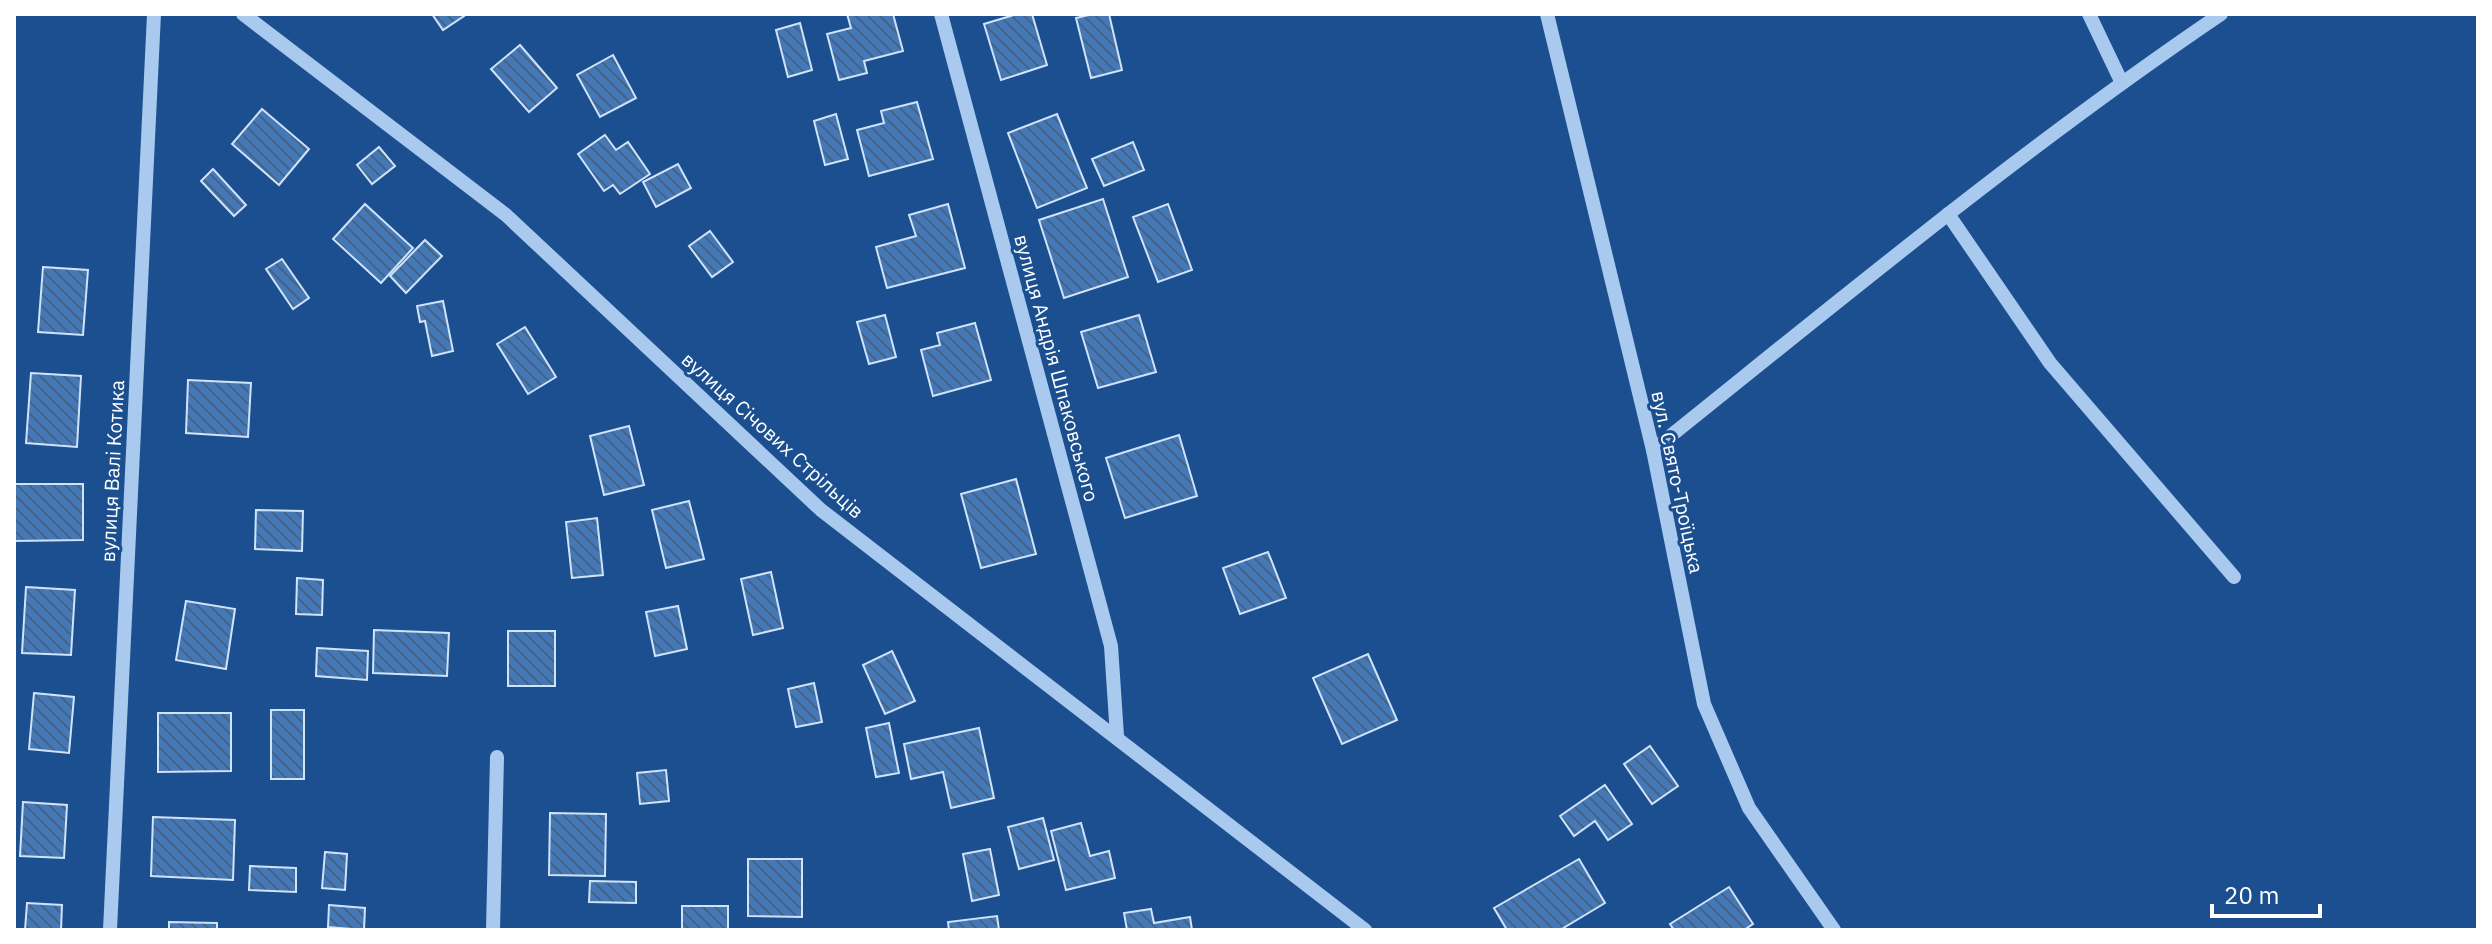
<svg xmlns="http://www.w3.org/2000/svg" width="2492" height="944" font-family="'IBM Plex Sans',sans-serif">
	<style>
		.building { fill: url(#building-back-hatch); stroke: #cfe3fa; stroke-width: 2 }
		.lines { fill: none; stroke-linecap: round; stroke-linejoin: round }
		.minor { stroke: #a9c9ee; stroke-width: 14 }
		.labels { text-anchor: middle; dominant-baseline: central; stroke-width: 6; stroke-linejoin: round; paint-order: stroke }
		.street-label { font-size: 20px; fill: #fff; stroke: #1b4f8f }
	</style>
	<defs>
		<pattern id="building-back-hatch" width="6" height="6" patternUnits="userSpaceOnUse" patternTransform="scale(2)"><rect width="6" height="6" fill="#4478b7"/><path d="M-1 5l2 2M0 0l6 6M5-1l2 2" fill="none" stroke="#486282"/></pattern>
	</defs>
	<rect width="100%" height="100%" fill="#1b4f8f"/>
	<g class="building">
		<path d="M432,14h35l-24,16z"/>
		<path d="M847,14h46l10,37 -39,10 3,12 -28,7 -12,-46 24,-6z"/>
		<path d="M1017,14h15l15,51 -46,15 -17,-56z"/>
		<path d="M1093,14h16l13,56 -31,8 -15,-60z"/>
		<path d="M800,23l12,47 -24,7 -12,-47z"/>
		<path d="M520,45l37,43 -28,24 -38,-43z"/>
		<path d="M613,55l23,43 -36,19 -23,-42z"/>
		<path d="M917,102l16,57 -64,17 -12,-46 27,-7 -3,-12z"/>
		<path d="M262,109l47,40 -30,36 -47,-41z"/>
		<path d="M836,114l12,45 -23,6 -11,-44z"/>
		<path d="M1057,114l30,74 -50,20 -29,-75z"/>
		<path d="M605,135l11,15 12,-8 22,32 -30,20 -7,-9 -9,6 -26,-37z"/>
		<path d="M1133,142l11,28 -40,16 -12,-27z"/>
		<path d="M379,147l16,19 -23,18 -15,-19z"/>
		<path d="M678,164l13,24 -35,19 -13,-25z"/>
		<path d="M213,169l33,36 -12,11 -33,-35z"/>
		<path d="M1103,199l25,78 -64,21 -25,-78z"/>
		<path d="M365,204l48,44 -32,35 -48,-44z"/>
		<path d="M948,204l17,64 -78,20 -11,-41 40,-11 -7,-21z"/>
		<path d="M1168,204l24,66 -34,12 -25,-65z"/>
		<path d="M710,231l23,31 -21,15 -23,-31z"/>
		<path d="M425,240l17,16 -36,37 -16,-17z"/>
		<path d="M282,259l27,39 -16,11 -27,-40z"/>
		<path d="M43,267l45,3 -5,65 -45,-3z"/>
		<path d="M443,301l10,50 -21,5 -7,-35 -5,1 -3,-16z"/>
		<path d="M885,315l11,42 -27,7 -12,-42z"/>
		<path d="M1139,315l17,57 -58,16 -17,-56z"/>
		<path d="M975,323l16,57 -58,16 -12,-46 19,-5 -3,-12z"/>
		<path d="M525,327l31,50 -28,17 -31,-50z"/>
		<path d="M31,373l50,3 -4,71 -51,-4z"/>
		<path d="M188,380l63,3 -3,54 -62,-4z"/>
		<path d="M629,426l15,59 -40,10 -14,-59z"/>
		<path d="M1179,435l18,61 -72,22 -19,-60z"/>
		<path d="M1016,479l20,75 -55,14 -20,-74z"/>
		<path d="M14,484h69v56l-69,1z"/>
		<path d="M689,501l15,58 -38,9 -14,-58z"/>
		<path d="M256,510l47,1 -1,40 -47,-2z"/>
		<path d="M597,518l6,57 -31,3 -6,-56z"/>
		<path d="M1268,552l18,46 -46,16 -17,-46z"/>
		<path d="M771,572l12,56 -30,7 -12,-56z"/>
		<path d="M297,578l26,2 -1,35 -26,-1z"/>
		<path d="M26,587l49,3 -4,65 -49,-2z"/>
		<path d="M186,601l49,8 -9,60 -50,-9z"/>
		<path d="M678,606l9,43 -32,7 -9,-44z"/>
		<path d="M374,630l75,3 -2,43 -74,-3z"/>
		<rect x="508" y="631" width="47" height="55"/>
		<path d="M317,648l51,3 -1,29 -51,-4z"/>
		<path d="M892,651l23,50 -30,13 -22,-49z"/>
		<path d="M1368,654l29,66 -55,24 -29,-66z"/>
		<path d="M814,683l8,39 -26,5 -8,-38z"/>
		<path d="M34,693l40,4 -5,56 -40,-4z"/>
		<rect x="271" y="710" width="33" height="69"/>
		<path d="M158,713h73v58l-73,1z"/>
		<path d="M889,723l10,50 -23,4 -10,-49z"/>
		<path d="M979,728l15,70 -43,10 -8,-36 -32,7 -7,-35z"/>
		<path d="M1650,746l28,40 -26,18 -28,-40z"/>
		<path d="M666,770l3,31 -29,3 -3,-31z"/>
		<path d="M1605,785l27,39 -24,16 -13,-19 -21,15 -14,-20z"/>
		<path d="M23,802l44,3 -3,53 -44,-2z"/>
		<path d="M550,813l56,1 -1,62 -56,-1z"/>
		<path d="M153,817l82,3 -2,60 -82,-4z"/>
		<path d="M1043,818l11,42 -35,9 -11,-42z"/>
		<path d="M1081,823l9,33 19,-5 6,27 -49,12 -15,-59z"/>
		<path d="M990,849l9,46 -27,6 -9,-47z"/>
		<path d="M325,852l22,2 -2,36 -23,-2z"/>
		<path d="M748,859h54v58l-54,-1z"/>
		<path d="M1579,859l26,44 -45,27h-53l-13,-22z"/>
		<path d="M250,866l46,2v24l-47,-2z"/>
		<path d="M590,881l46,1v21l-47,-1z"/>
		<path d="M1729,887l24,37 -9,6h-70l-4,-6z"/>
		<path d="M27,903l35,2 -1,25h-36z"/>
		<path d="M329,905l36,3 -1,22 -36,-3z"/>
		<rect x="682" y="906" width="46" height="24"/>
		<path d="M1151,909l3,14 36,-6 2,13h-65l-3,-17z"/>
		<path d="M997,916l2,14h-50l-1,-8z"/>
		<path d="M169,922l48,1v7h-48z"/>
	</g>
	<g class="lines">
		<g class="minor">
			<path d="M243,14l263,201 315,295 544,420"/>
			<path d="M941,14l170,632 6,90"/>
			<path d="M1547,14l106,436 51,254 45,104 85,122"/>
			<path d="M2089,14l32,67"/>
			<path d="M1948,214l102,149 184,214"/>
			<path d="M1653,450c186,-149 370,-302 568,-436"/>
			<path d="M110,930l44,-916"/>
			<path d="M493,930l4,-173"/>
		</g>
	</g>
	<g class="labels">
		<g class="street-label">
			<text transform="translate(1057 368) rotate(75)">вулиця Андрія Шпаковського</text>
			<text transform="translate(773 435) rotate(42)">вулиця Січових Стрільців</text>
			<text transform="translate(112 471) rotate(-87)">вулиця Валі Котика</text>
			<text transform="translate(1678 482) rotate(78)">вул. Свято-Троїцька</text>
		</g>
	</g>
	<rect width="2492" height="944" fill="none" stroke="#ffffff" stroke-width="32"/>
	<path d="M2212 904v12h108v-12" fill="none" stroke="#ffffff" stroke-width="4"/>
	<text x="2224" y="904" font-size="24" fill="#ffffff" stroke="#1b4f8f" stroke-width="6" paint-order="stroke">20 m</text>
</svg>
